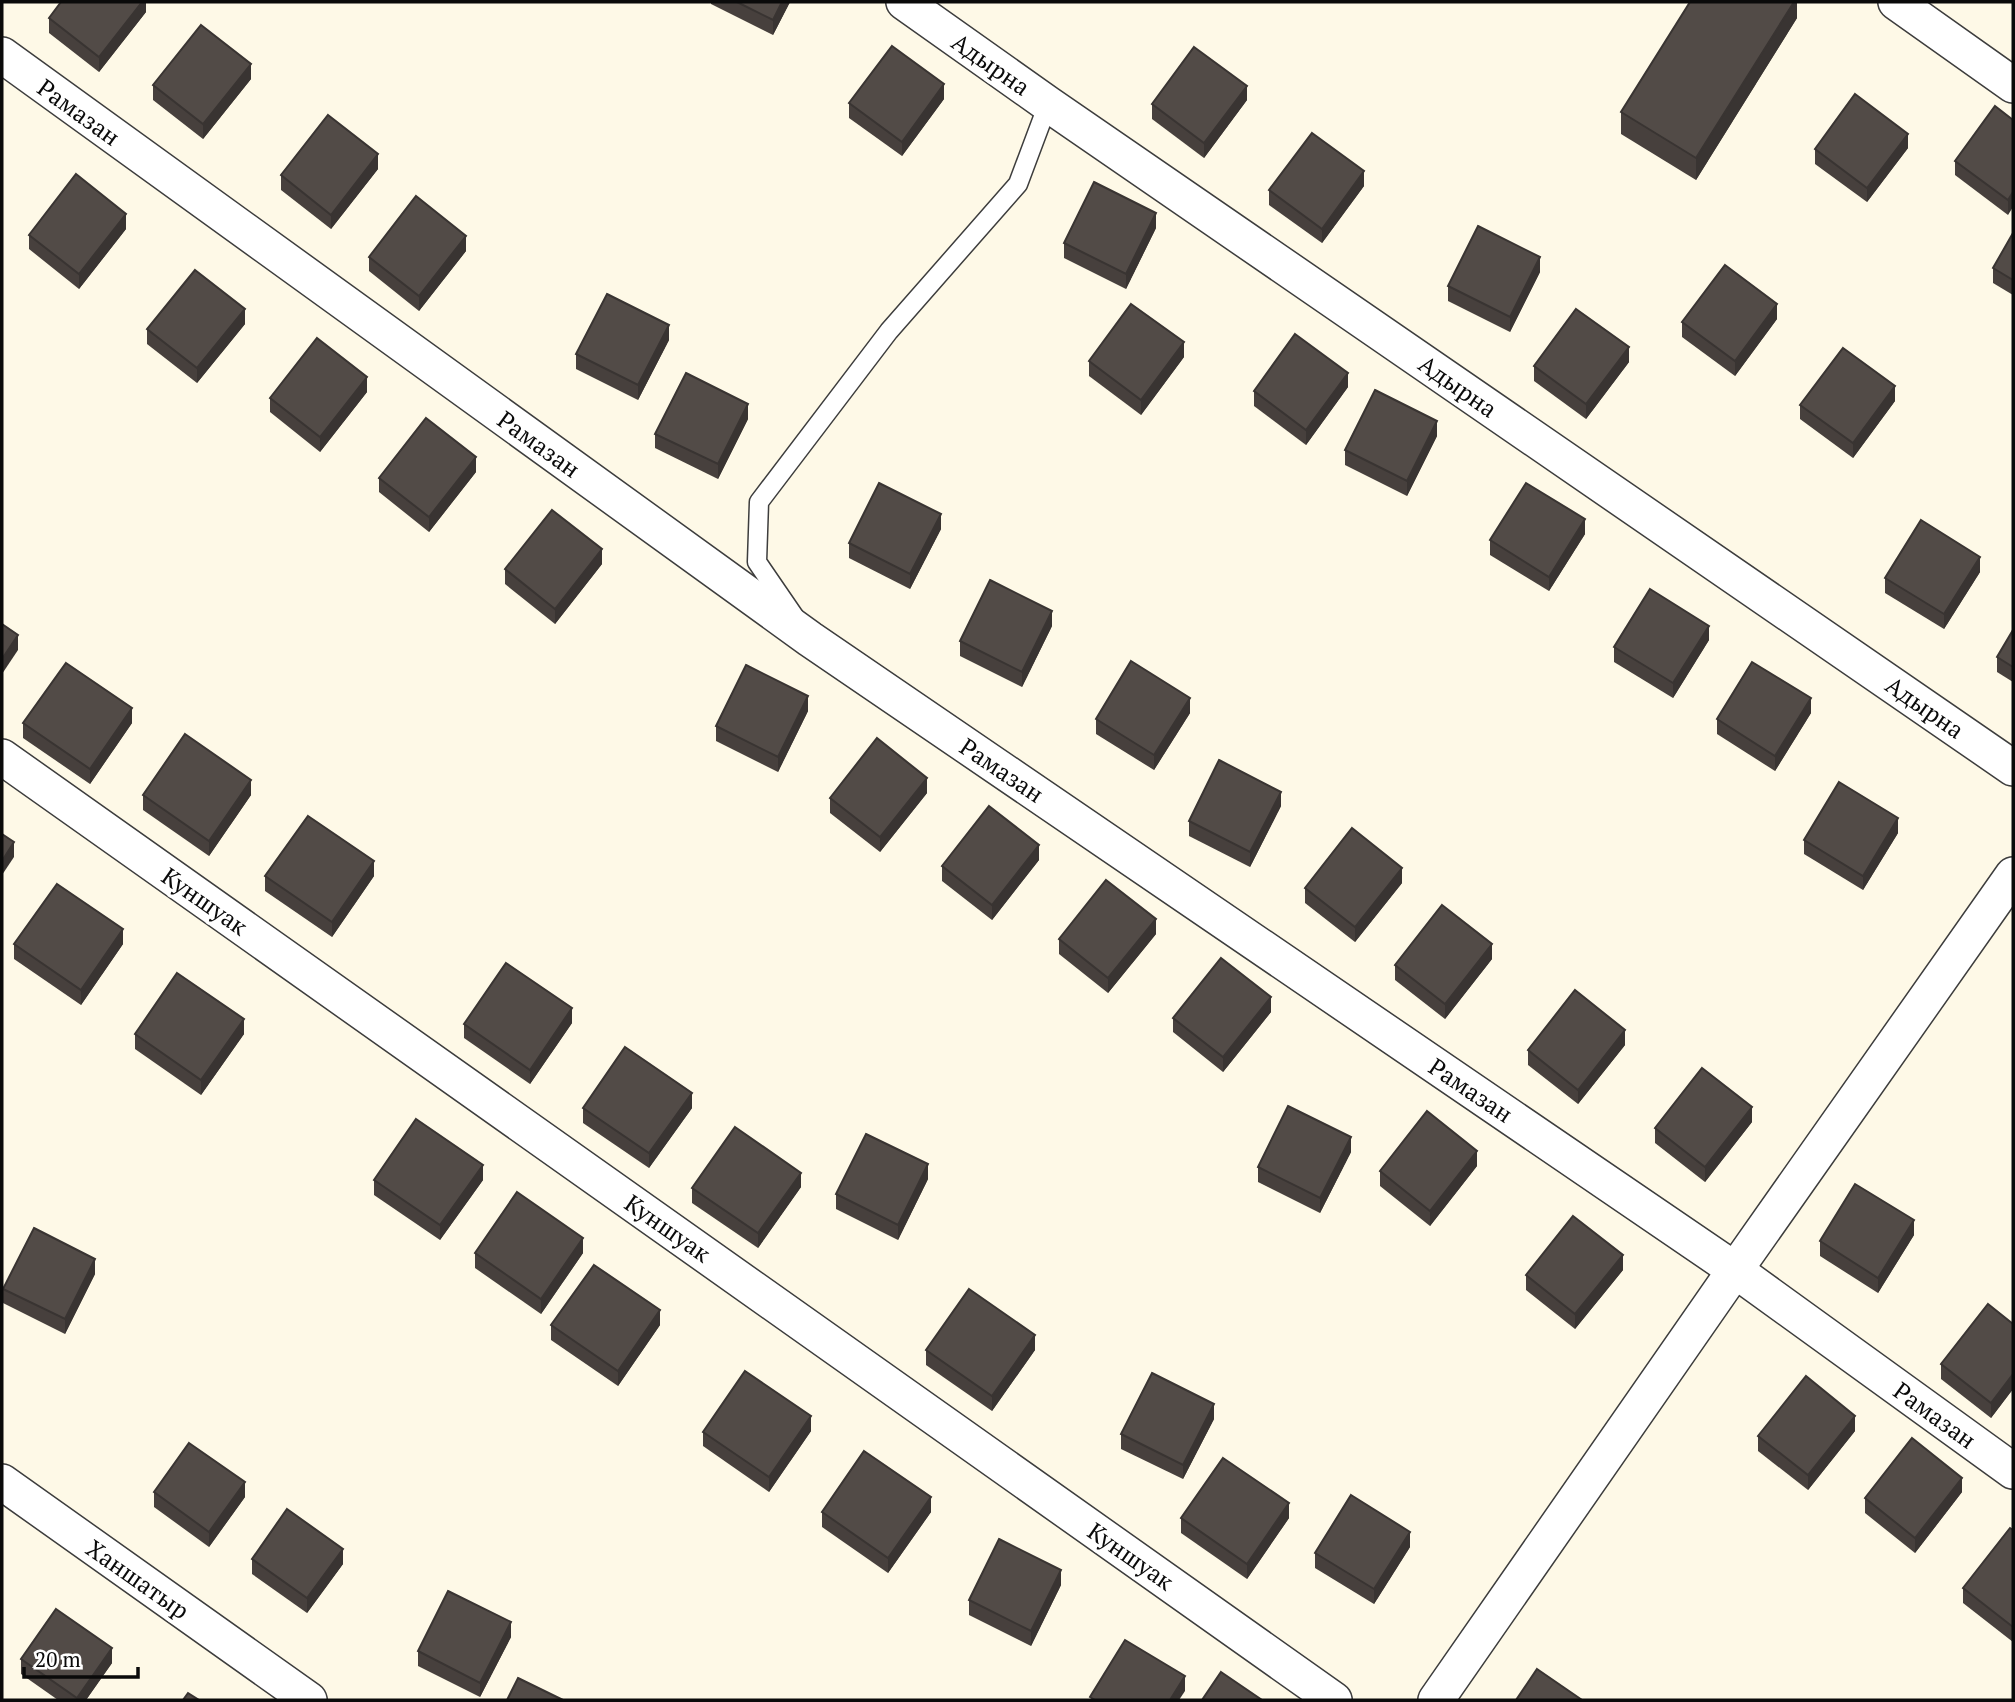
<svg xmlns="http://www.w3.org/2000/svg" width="2015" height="1702" font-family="'PT Serif',serif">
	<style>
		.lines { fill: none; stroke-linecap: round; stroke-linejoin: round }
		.service-casing { stroke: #3d3d3d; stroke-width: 21 }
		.minor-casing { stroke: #3d3d3d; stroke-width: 38 }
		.service { stroke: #fff; stroke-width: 18 }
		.minor { stroke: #fff; stroke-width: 35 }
		.wall { fill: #47403d }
		.shaded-wall { fill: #393432 }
		.building { fill: #524b47; stroke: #393432; stroke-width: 2 }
		.labels { text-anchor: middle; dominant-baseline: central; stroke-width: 7; stroke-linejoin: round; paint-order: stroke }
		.street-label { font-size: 24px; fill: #0a0a0a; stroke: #fff }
	</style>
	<rect width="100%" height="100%" fill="#fef9e7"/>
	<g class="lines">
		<g class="service-casing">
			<path id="service" d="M794,616l-37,-54 2,-60 130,-171 129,-147 30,-80"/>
		</g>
		<g class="minor-casing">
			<g id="minor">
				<path d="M904,2l144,102 965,664"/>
				<path d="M1896,2l117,83"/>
				<path d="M2,55l808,584 925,631 278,201"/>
				<path d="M2,757l1332,943"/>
				<path d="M2,1482l307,218"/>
				<path d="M1436,1700l299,-430 278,-395"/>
			</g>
		</g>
		<use href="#service" class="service"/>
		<use href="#minor" class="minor"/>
	</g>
	<g class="wall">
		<path d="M146,2v10l-47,60 -50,-39v-15z"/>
		<path d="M711,2h79l-17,33 -62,-31z"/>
		<path d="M1797,2v16l-101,162 -75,-46v-22z"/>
		<path d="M251,79l-48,60 -50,-39v-15z"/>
		<path d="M944,99l-42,57 -53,-38v-15z"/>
		<path d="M1247,100l-43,58 -52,-39v-15z"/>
		<path d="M2013,120l-5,95 -53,-40v-14z"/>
		<path d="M1908,148l-41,54 -52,-38v-15z"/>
		<path d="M378,169l-47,60 -50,-39v-15z"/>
		<path d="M1364,186l-42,57 -53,-38v-15z"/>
		<path d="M1156,228l-30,61 -62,-31v-15z"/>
		<path d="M126,229l-47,60 -50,-40v-14z"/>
		<path d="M2013,233v62l-20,-12v-15z"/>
		<path d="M466,251l-47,60 -50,-40v-14z"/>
		<path d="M1540,272l-30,60 -62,-31v-15z"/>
		<path d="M1777,319l-42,57 -53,-39v-15z"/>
		<path d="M245,324l-48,59 -50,-39v-15z"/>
		<path d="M669,340l-31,60 -62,-31v-15z"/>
		<path d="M1184,357l-43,58 -52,-39v-15z"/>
		<path d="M1629,362l-43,57 -52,-38v-15z"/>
		<path d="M1348,387l-42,58 -52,-39v-15z"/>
		<path d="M367,392l-47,60 -50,-40v-14z"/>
		<path d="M1895,401l-42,57 -53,-39v-14z"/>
		<path d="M748,419l-30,60 -63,-31v-14z"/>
		<path d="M1437,436l-30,60 -62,-31v-15z"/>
		<path d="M476,472l-47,60 -50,-40v-14z"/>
		<path d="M941,529l-31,60 -61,-31v-15z"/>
		<path d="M1585,534l-36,57 -59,-36v-15z"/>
		<path d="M602,564l-47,60 -50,-40v-15z"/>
		<path d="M1980,572l-36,57 -59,-36v-15z"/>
		<path d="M1052,626l-30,61 -62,-31v-15z"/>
		<path d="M2013,630v52l-16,-10v-15z"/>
		<path d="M1709,640l-36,58 -59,-36v-15z"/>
		<path d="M808,711l-30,61 -62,-31v-15z"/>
		<path d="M1190,713l-36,57 -58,-36v-15z"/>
		<path d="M1811,713l-36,58 -58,-37v-15z"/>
		<path d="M23,723h109l-42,61 -67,-46z"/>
		<path d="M927,793l-47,59 -50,-39v-15z"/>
		<path d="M143,795h108l-42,61 -66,-46z"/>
		<path d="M1281,806l-31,61 -61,-31v-15z"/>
		<path d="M1898,833l-35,57 -59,-36v-14z"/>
		<path d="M1039,860l-47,60 -50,-39v-15z"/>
		<path d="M265,876h109l-42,61 -67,-46z"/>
		<path d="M1402,883l-47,59 -50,-39v-15z"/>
		<path d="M1156,934l-48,59 -49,-39v-15z"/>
		<path d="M14,944h109l-42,61 -67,-46z"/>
		<path d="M1492,959l-47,60 -50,-39v-15z"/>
		<path d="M1271,1012l-48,60 -50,-40v-14z"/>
		<path d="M572,1023l-42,61 -66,-46v-14z"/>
		<path d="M135,1034h109l-43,61 -66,-46z"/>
		<path d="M1625,1045l-47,59 -50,-39v-15z"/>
		<path d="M583,1108h109l-43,60 -66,-45z"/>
		<path d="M1752,1122l-47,60 -50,-39v-15z"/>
		<path d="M1351,1152l-31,61 -62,-31v-15z"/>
		<path d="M1477,1166l-47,60 -50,-40v-15z"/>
		<path d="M928,1179l-30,61 -62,-31v-15z"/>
		<path d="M374,1180h109l-43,60 -66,-45z"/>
		<path d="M801,1187l-43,61 -66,-45v-15z"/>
		<path d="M1914,1235l-36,58 -58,-37v-15z"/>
		<path d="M475,1253h108l-42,61 -66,-46z"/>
		<path d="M1623,1270l-48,59 -49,-39v-15z"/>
		<path d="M95,1274l-30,60 -62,-31v-14z"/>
		<path d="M2013,1324v65l-22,29 -50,-39v-15z"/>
		<path d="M551,1325h109l-42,61 -67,-46z"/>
		<path d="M926,1350h109l-43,61 -66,-46z"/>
		<path d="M1214,1419l-31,60 -62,-30v-15z"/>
		<path d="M811,1431l-42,61 -66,-46v-14z"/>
		<path d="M1855,1431l-47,59 -50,-39v-15z"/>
		<path d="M154,1492l91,5 -36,50 -55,-40z"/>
		<path d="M1962,1492l-47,61 -50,-40v-15z"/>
		<path d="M822,1512h109l-43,61 -66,-46z"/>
		<path d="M1181,1518h108l-42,61 -66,-46z"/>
		<path d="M2013,1530v112l-50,-39v-15z"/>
		<path d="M1410,1547l-36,57 -59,-36v-15z"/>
		<path d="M252,1559l91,5 -36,49 -55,-39z"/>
		<path d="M1061,1585l-30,61 -62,-31v-15z"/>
		<path d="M511,1637l-31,60 -62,-31v-15z"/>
		<path d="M21,1659l91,4 -26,37h-28l-37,-26z"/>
	</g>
	<g class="shaded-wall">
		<path d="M142,2h4v10l-47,60v-15z"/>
		<path d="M782,2h8l-17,33v-15z"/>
		<path d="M1794,2h3v16l-101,162v-22z"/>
		<path d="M251,64v15l-48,60v-15z"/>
		<path d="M944,84v15l-42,57v-14z"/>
		<path d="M1247,86v14l-43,58v-15z"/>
		<path d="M1908,134v14l-41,54v-14z"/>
		<path d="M378,154v15l-47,60v-14z"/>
		<path d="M1364,171v15l-42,57v-14z"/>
		<path d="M2013,192v15l-5,8v-15z"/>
		<path d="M1156,213v15l-30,61v-15z"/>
		<path d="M126,214v15l-47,60v-15z"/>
		<path d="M466,236v15l-47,60v-15z"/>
		<path d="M1540,257v15l-30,60v-15z"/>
		<path d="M1777,304v15l-42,57v-15z"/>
		<path d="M245,309v15l-48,59v-15z"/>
		<path d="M669,325v15l-31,60v-15z"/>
		<path d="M1184,342v15l-43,58v-15z"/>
		<path d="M1629,347v15l-43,57v-15z"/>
		<path d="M1348,373v14l-42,58v-15z"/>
		<path d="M367,377v15l-47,60v-15z"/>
		<path d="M1895,386v15l-42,57v-15z"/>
		<path d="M748,404v15l-30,60v-15z"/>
		<path d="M1437,421v15l-30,60v-15z"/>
		<path d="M476,457v15l-47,60v-15z"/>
		<path d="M941,514v15l-31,60v-15z"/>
		<path d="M1585,519v15l-36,57v-14z"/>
		<path d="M602,549v15l-47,60v-15z"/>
		<path d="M1980,557v15l-36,57v-15z"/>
		<path d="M1052,611v15l-30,61v-15z"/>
		<path d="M1709,626v14l-36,58v-15z"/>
		<path d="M18,635v15l-16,24v-15z"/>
		<path d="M808,696v15l-30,61v-15z"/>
		<path d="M1190,698v15l-36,57v-15z"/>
		<path d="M1811,698v15l-36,58v-15z"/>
		<path d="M132,708v15l-42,61v-15z"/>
		<path d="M927,778v15l-47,59v-15z"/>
		<path d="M251,780v15l-42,61v-15z"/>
		<path d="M1281,792v14l-31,61v-15z"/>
		<path d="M1898,818v15l-35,57v-14z"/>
		<path d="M14,842v15l-12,18v-14z"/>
		<path d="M1039,845v15l-47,60v-15z"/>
		<path d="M374,861v15l-42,61v-15z"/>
		<path d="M1402,868v15l-47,59v-15z"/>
		<path d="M1156,919v15l-48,59v-15z"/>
		<path d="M123,929v15l-42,61v-15z"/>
		<path d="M1492,944v15l-47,60v-15z"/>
		<path d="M1271,997v15l-48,60v-15z"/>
		<path d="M572,1008v15l-42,61v-14z"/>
		<path d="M244,1019v15l-43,61v-15z"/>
		<path d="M1625,1030v15l-47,59v-14z"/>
		<path d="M692,1093v15l-43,60v-15z"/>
		<path d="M1752,1107v15l-47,60v-15z"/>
		<path d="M1351,1137v15l-31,61v-15z"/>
		<path d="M1477,1151v15l-47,60v-15z"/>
		<path d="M928,1164v15l-30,61v-15z"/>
		<path d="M483,1165v15l-43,60v-15z"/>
		<path d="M801,1173v14l-43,61v-15z"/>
		<path d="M1914,1220v15l-36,58v-15z"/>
		<path d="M583,1238v15l-42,61v-15z"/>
		<path d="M1623,1255v15l-48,59v-15z"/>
		<path d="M95,1259v15l-30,60v-15z"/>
		<path d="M660,1310v15l-42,61v-15z"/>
		<path d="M1035,1335v15l-43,61v-15z"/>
		<path d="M2013,1374v15l-22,29v-15z"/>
		<path d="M1214,1404v15l-31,60v-14z"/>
		<path d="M811,1416v15l-42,61v-15z"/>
		<path d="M1855,1416v15l-47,59v-15z"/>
		<path d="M1962,1478v14l-47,61v-15z"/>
		<path d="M245,1482v15l-36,50v-15z"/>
		<path d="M931,1497v15l-43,61v-15z"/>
		<path d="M1289,1503v15l-42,61v-15z"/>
		<path d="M1410,1532v15l-36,57v-15z"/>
		<path d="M343,1549v15l-36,49v-15z"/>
		<path d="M1061,1570v15l-30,61v-15z"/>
		<path d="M511,1622v15l-31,60v-14z"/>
		<path d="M112,1648v15l-26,37h-9v-2z"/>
		<path d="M1185,1676v15l-6,9h-9z"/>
	</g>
	<g class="building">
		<path d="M61,2h81l-43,55 -50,-39z"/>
		<path d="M737,2h45l-9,18z"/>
		<path d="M1690,2h104l-98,156 -75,-46z"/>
		<path d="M201,25l50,39 -48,60 -50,-39z"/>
		<path d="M892,46l52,38 -42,58 -53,-39z"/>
		<path d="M1194,47l53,39 -43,57 -52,-39z"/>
		<path d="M1855,94l53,40 -41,54 -52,-39z"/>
		<path d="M1995,106l18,14v72l-5,8 -53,-39z"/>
		<path d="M328,115l50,39 -47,61 -50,-40z"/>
		<path d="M1312,133l52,38 -42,58 -53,-39z"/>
		<path d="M76,174l50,40 -47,60 -50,-39z"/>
		<path d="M1094,182l62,31 -30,61 -62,-31z"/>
		<path d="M416,196l50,40 -47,60 -50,-39z"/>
		<path d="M1478,226l62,31 -30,60 -62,-31z"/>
		<path d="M2013,233v47l-20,-12z"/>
		<path d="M1725,265l52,39 -42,57 -53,-39z"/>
		<path d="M195,270l50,39 -48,59 -50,-39z"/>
		<path d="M607,294l62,31 -31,60 -62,-31z"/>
		<path d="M1131,304l53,38 -43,58 -52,-39z"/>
		<path d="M1576,309l53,38 -43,57 -52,-38z"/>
		<path d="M1295,334l53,39 -42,57 -52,-39z"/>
		<path d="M317,338l50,39 -47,60 -50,-39z"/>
		<path d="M1843,348l52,38 -42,57 -53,-38z"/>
		<path d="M686,373l62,31 -30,60 -63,-30z"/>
		<path d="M1375,390l62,31 -30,60 -62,-31z"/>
		<path d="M426,418l50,39 -47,60 -50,-39z"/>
		<path d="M879,483l62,31 -31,60 -61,-31z"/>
		<path d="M1526,483l59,36 -36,58 -59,-37z"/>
		<path d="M552,510l50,39 -47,60 -50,-40z"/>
		<path d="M1921,520l59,37 -36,57 -59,-36z"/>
		<path d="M990,580l62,31 -30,61 -62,-31z"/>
		<path d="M1650,589l59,37 -36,57 -59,-36z"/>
		<path d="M2,624l16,11 -16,24z"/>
		<path d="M2013,630v37l-16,-10z"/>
		<path d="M1131,661l59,37 -36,57 -58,-36z"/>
		<path d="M1752,662l59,36 -36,58 -58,-37z"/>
		<path d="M66,663l66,45 -42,61 -67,-46z"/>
		<path d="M746,665l62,31 -30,61 -62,-31z"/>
		<path d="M185,734l66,46 -42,61 -66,-46z"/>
		<path d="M877,738l50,40 -47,59 -50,-39z"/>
		<path d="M1219,760l62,32 -31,60 -61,-31z"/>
		<path d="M1839,782l59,36 -35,58 -59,-36z"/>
		<path d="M989,806l50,39 -47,60 -50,-39z"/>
		<path d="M308,816l66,45 -42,61 -67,-46z"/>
		<path d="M1352,828l50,40 -47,59 -50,-39z"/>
		<path d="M2,834l12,8 -12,19z"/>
		<path d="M1106,880l50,39 -48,59 -49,-39z"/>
		<path d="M57,884l66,45 -42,61 -67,-46z"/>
		<path d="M1442,905l50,39 -47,60 -50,-39z"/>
		<path d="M1221,958l50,39 -48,60 -50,-39z"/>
		<path d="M506,963l66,45 -42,62 -66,-46z"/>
		<path d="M177,973l67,46 -43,61 -66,-46z"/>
		<path d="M1575,990l50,40 -47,60 -50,-40z"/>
		<path d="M625,1047l67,46 -43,60 -66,-45z"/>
		<path d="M1702,1068l50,39 -47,60 -50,-39z"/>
		<path d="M1288,1106l63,31 -31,61 -62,-31z"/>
		<path d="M1427,1111l50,40 -47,60 -50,-40z"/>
		<path d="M416,1119l67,46 -43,60 -66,-45z"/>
		<path d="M735,1127l66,46 -43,60 -66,-45z"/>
		<path d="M866,1134l62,30 -30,61 -62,-31z"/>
		<path d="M1855,1184l59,36 -36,58 -58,-37z"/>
		<path d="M517,1192l66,46 -42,61 -66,-46z"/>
		<path d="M1573,1216l50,39 -48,59 -49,-39z"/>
		<path d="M34,1228l61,31 -30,60 -62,-30z"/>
		<path d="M594,1265l66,45 -42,61 -67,-46z"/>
		<path d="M969,1289l66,46 -43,61 -66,-46z"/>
		<path d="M1988,1304l25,20v50l-22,29 -50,-39z"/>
		<path d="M745,1371l66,45 -42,61 -66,-45z"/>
		<path d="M1152,1373l62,31 -31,61 -62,-31z"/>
		<path d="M1806,1376l49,40 -47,59 -50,-39z"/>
		<path d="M1912,1438l50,40 -47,60 -50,-40z"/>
		<path d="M189,1443l56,39 -36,50 -55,-40z"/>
		<path d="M864,1451l67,46 -43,61 -66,-46z"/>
		<path d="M1223,1458l66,45 -42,61 -66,-46z"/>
		<path d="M1351,1495l59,37 -36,57 -59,-36z"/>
		<path d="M287,1509l56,40 -36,49 -55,-39z"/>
		<path d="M2010,1528l3,2v97l-50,-39z"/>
		<path d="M999,1539l62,31 -30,61 -62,-31z"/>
		<path d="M448,1591l63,31 -31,61 -62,-32z"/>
		<path d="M56,1609l56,39 -35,50 -56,-39z"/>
		<path d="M1125,1640l60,36 -15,24h-75l-5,-3z"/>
		<path d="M1537,1669l45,31h-66z"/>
		<path d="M1221,1672l41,28h-60z"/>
		<path d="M518,1678l45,22h-56z"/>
		<path d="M188,1693l11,7h-16z"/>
	</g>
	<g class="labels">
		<g class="street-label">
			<text transform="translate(991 64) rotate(35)">Адырна</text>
			<text transform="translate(79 112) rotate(36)">Рамазан</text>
			<text transform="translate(1458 386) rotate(35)">Адырна</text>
			<text transform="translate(539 444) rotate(36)">Рамазан</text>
			<text transform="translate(1925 707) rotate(35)">Адырна</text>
			<text transform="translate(1002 770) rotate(34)">Рамазан</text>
			<text transform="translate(205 901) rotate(35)">Куншуак</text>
			<text transform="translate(1471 1090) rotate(34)">Рамазан</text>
			<text transform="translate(668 1228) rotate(35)">Куншуак</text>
			<text transform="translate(1935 1415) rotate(36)">Рамазан</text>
			<text transform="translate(1131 1556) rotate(35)">Куншуак</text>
			<text transform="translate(138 1579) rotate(35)">Ханшатыр</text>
		</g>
	</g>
	<rect width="2015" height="1702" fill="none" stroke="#0a0a0a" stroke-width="7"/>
	<path d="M24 1667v10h114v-10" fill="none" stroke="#0a0a0a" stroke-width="3.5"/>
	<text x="35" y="1667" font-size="21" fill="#0a0a0a" stroke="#ffffff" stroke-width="5" paint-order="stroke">20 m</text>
</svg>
